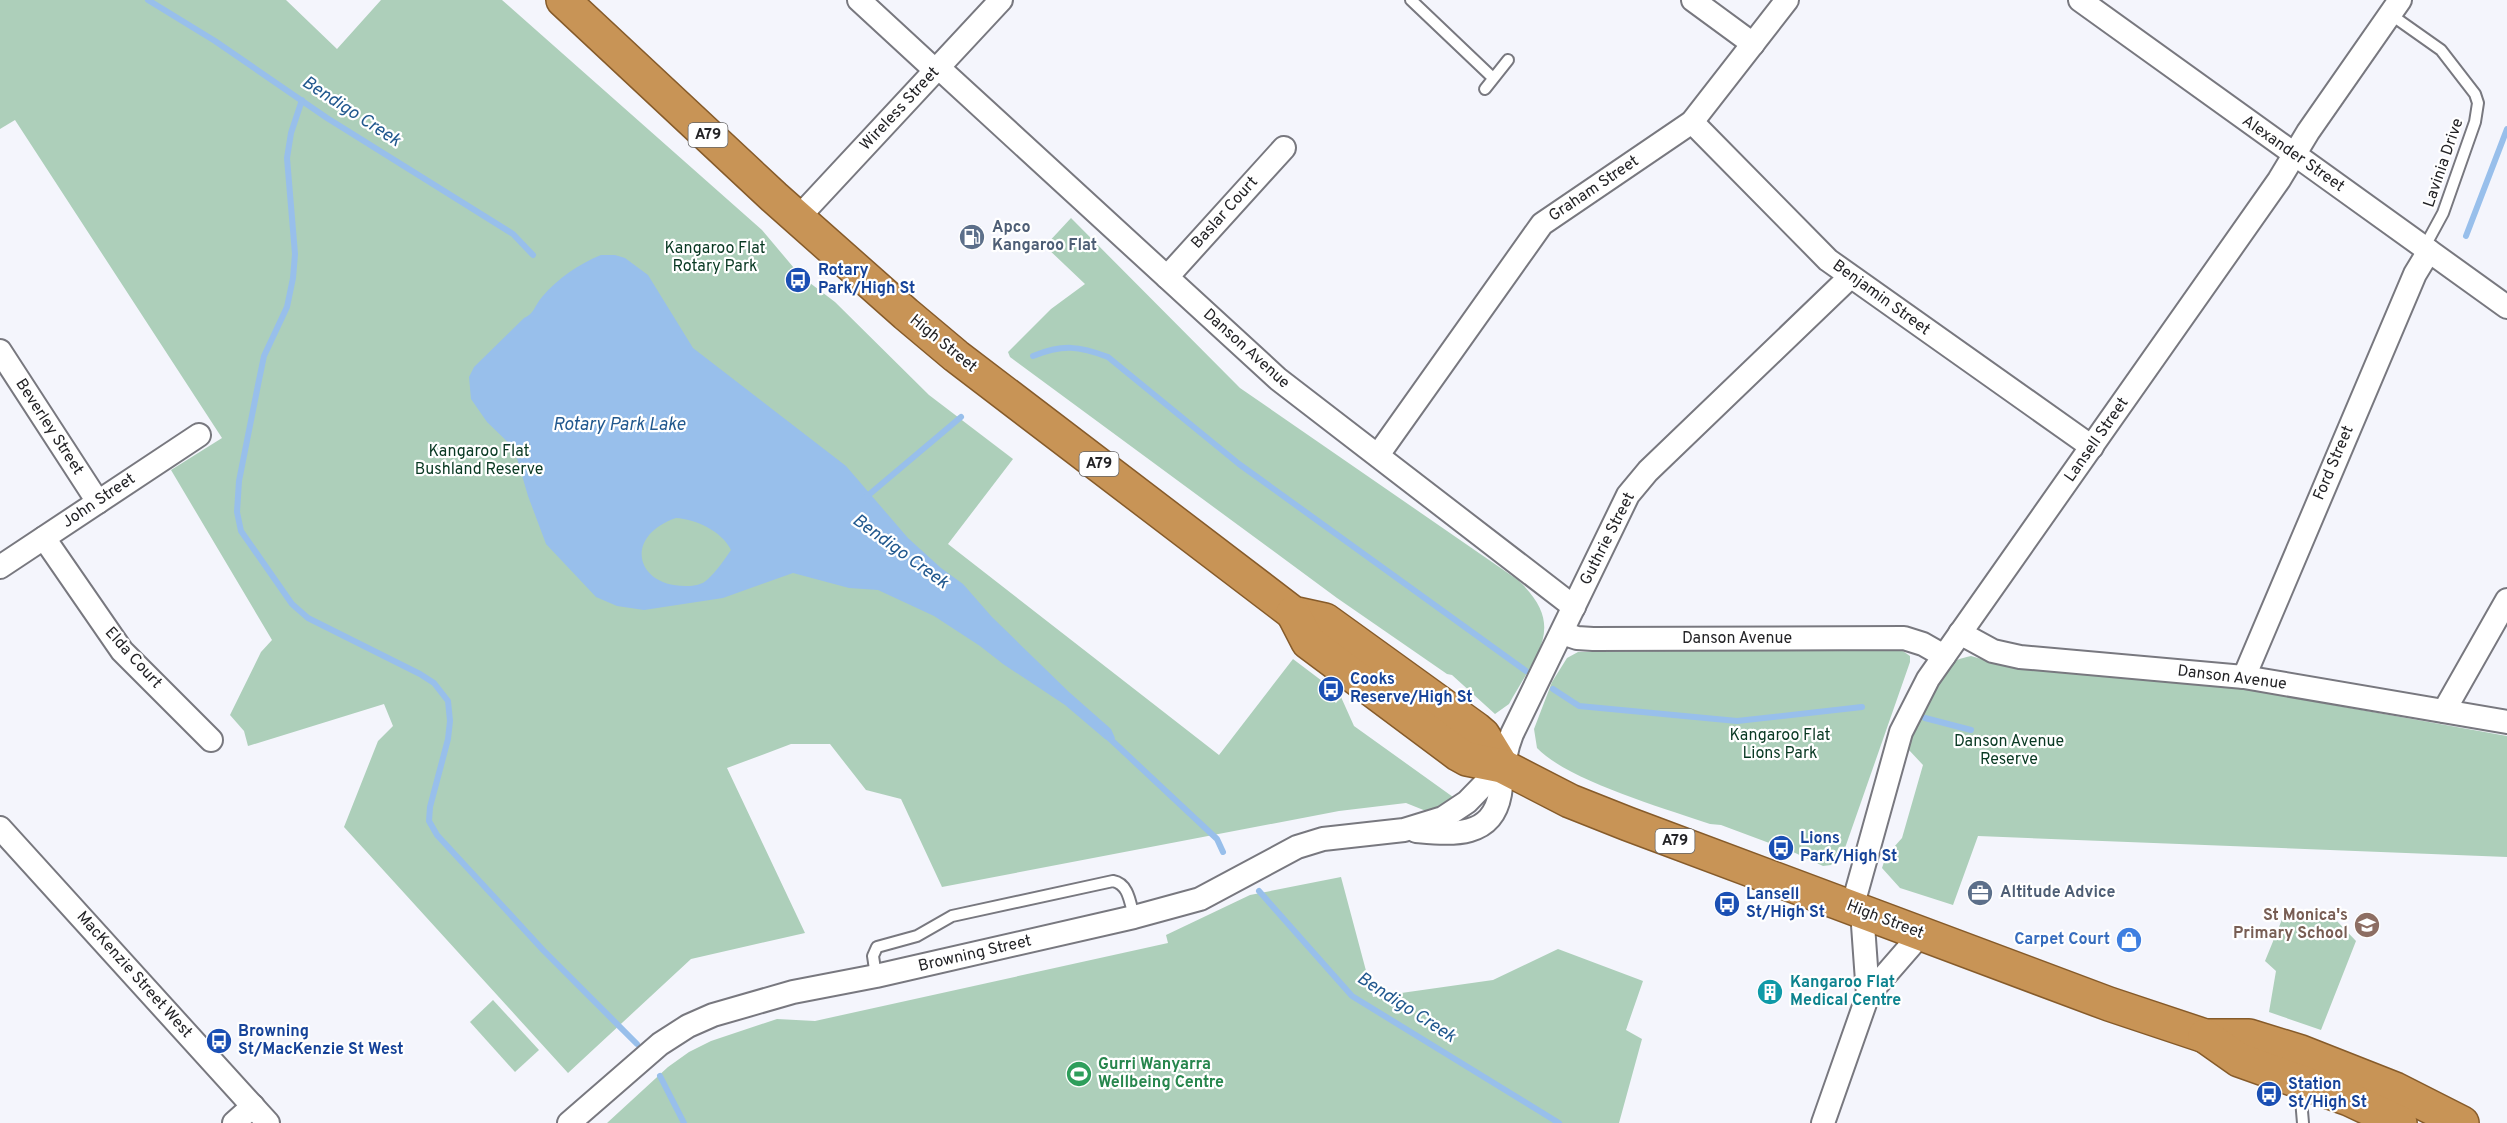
<svg xmlns="http://www.w3.org/2000/svg" width="2507" height="1123" font-family="Overpass,sans-serif">
	<style>
		.green { fill: #adcfba }
		.water { fill: #98bfeb; fill-rule: evenodd }
		.lines { fill: none; stroke-linecap: round; stroke-linejoin: round }
		.stream { stroke: #98bfeb; stroke-width: 6 }
		.service-casing { stroke: #78787f; stroke-width: 14 }
		.minor-casing { stroke: #78787f; stroke-width: 26 }
		.trunk-casing { stroke: #865b2a; stroke-width: 36 }
		.service { stroke: #fff; stroke-width: 10 }
		.minor { stroke: #fff; stroke-width: 22 }
		.trunk { stroke: #c89456; stroke-width: 33 }
		.labels { text-anchor: middle; dominant-baseline: central; stroke-width: 4.5; stroke-linejoin: round; paint-order: stroke }
		.shield { fill: #fff; stroke: #656567; stroke-width: 1.5 }
		.shield-label { font-size: 15px; font-weight: bold; fill: #232326 }
		.street-label { font-size: 16px; fill: #232326; stroke: #fff }
		.service-label { font-size: 16px; font-weight: bold; fill: #4e5e75; stroke: #fff; text-anchor: start }
		.park-label { font-size: 16px; fill: #083822; stroke: #fff }
		.transit-label { font-size: 16px; font-weight: bold; fill: #164399; stroke: #fff; text-anchor: start }
		.education-label { font-size: 16px; font-weight: bold; fill: #785e54; stroke: #fff; text-anchor: end }
		.shop-label { font-size: 16px; font-weight: bold; fill: #366cbe; stroke: #fff; text-anchor: end }
		.culture-label { font-size: 16px; font-weight: bold; fill: #0d838f; stroke: #fff; text-anchor: start }
		.leisure-label { font-size: 16px; font-weight: bold; fill: #27864d; stroke: #fff; text-anchor: start }
		.water-label { font-size: 18px; font-style: italic; fill: #21588e; stroke: #fff }
	</style>
	<rect width="100%" height="100%" fill="#f4f5fc"/>
	<g class="green">
		<path d="M0,0h286l51,49 44,-49h121l260,230 32,38 -5,6 12,10 5,-4 29,22 94,93 84,64 -65,85 271,211 74,-96 37,28 -5,8 11,8 5,-6 13,29 99,71 -19,14h-8l-20,-8 -67,8 -397,76 -41,-88 -35,-9 -36,-46h-39l-64,24 78,165 -114,26 -123,114 -224,-246 34,-86 15,-15 -9,-22 -136,42 -4,-15 -14,-16 31,-63 11,-12 -101,-170 51,-32 -207,-318 -15,9z"/>
		<path d="M1071,218l169,170 278,192c50,47 18,74 -9,124l-14,10 -43,-39 -5,-1 -110,-76 -327,-241 -2,-5 43,-43 34,-25 -40,-38z"/>
		<path d="M1891,648l9,1 10,7v6l-65,186 -14,17 -8,1 -32,-15 -70,-26 -11,-1c-44,-15 -143,-44 -173,-76l-3,-19 18,-47 15,-24 11,-6z"/>
		<path d="M1971,656l24,7 232,23 280,50v121l-529,-21 -25,69 -53,-17 -18,-20 4,-12 16,-18 21,-73 -15,-16c7,-24 28,-74 49,-89 4,-2 10,-3 14,-4z"/>
		<path d="M1341,877l32,120 120,-17 65,-31 85,32 -17,49 16,9 -23,84h-1012l61,-56 21,-15 22,-11 66,-22 38,2 353,-78 -2,-8 84,-40z"/>
		<path d="M2283,917l51,1 22,23 -35,89 -52,-18 7,-41 -11,-10z"/>
		<path d="M493,1000l46,50 -24,22 -45,-50z"/>
	</g>
	<path class="water" d="M601,255h14l10,3 23,17 45,73 153,118 62,72 33,30 22,16 29,33 77,75 42,37 4,9 -2,3 -8,-2 -40,-34 -62,-41 -23,-18 -46,-30 -56,-26 -29,-2 -56,-15 -70,25 -79,12 -27,-4 -21,-9 -50,-53 -18,-48 -14,-48 -27,-26 -16,-23 -2,-22 5,-10 50,-49c10,-4 11,-13 18,-21 16,-19 37,-33 59,-42zM676,518c19,1 46,13 55,32 -6,9 -15,22 -23,29 -6,6 -14,7 -21,7 -52,1 -64,-50 -11,-68z"/>
	<g class="lines">
		<g class="stream">
			<path d="M148,0l67,41 112,77 186,116 20,21"/>
			<path d="M302,100l-11,33 -4,25 8,96 -2,24 -6,29 -23,49 -5,24 -20,101 -2,31 4,19 51,73 16,14 112,56 14,9 14,18 2,20 -2,18 -18,68 -1,14 8,14 106,115 94,94"/>
			<path d="M2466,236l41,-107"/>
			<path d="M1033,356c30,-12 46,-10 75,1l131,107 287,207"/>
			<path d="M865,498l96,-81"/>
			<path d="M1553,689l26,17 158,15 125,-14"/>
			<path d="M1925,718l46,12"/>
			<path d="M1107,736l110,103 6,13"/>
			<path d="M1259,891l93,105 207,127"/>
			<path d="M660,1076l24,47"/>
		</g>
		<g class="service-casing">
			<g id="service">
				<path d="M1411,0l81,77"/>
				<path d="M2390,14l51,36 34,44 3,9 -3,19 -32,91 -19,35"/>
				<path d="M1485,89l23,-29"/>
				<path d="M876,976l-3,-20 4,-9 40,-11 35,-20 161,-35c16,3 17,22 21,36"/>
				<path d="M2300,1087l3,36"/>
			</g>
		</g>
		<g class="minor-casing">
			<g id="minor">
				<path d="M859,0l77,71"/>
				<path d="M1693,0l60,44"/>
				<path d="M2080,0l427,307"/>
				<path d="M939,68l339,311 296,228"/>
				<path d="M1692,122l136,138 264,187"/>
				<path d="M798,218l203,-218"/>
				<path d="M1167,277l117,-129"/>
				<path d="M0,351l98,151"/>
				<path d="M1378,455l164,-231 150,-102 95,-122"/>
				<path d="M44,538l78,113 89,89"/>
				<path d="M0,567l199,-132"/>
				<path d="M1562,633l15,5 16,1 311,-1 19,6 21,12"/>
				<path d="M1960,633l33,18 27,6 224,20 263,45"/>
				<path d="M2244,677l171,-403 14,-23"/>
				<path d="M2444,711l63,-111"/>
				<path d="M0,828l268,295"/>
				<path d="M1416,831c35,3 76,8 84,-37 3,-21 4,-40 12,-60l116,-239 20,-24 202,-194"/>
				<path d="M1852,908l49,-176 27,-53 351,-499 29,-48 92,-132"/>
				<path d="M1868,995l53,-61"/>
				<path d="M234,1123l19,-17"/>
				<path d="M569,1123l91,-79 28,-18 25,-11 80,-23 83,-16 258,-59 66,-18 97,-52 26,-8 81,-9 39,-12 24,-16 35,-36"/>
				<path d="M1823,1123l45,-128 -6,-84"/>
			</g>
		</g>
		<g class="trunk-casing">
			<g id="trunk">
				<path d="M563,0l211,197 132,117 50,42 337,257 32,7 151,109 7,6 19,31"/>
				<path d="M1293,613l15,29 150,112 9,5 35,7 68,35 58,23 481,180 96,32h44l52,16 94,37 67,34"/>
				<path d="M2205,1036l34,24 110,39 51,24"/>
			</g>
		</g>
		<use href="#service" class="service"/>
		<use href="#minor" class="minor"/>
		<use href="#trunk" class="trunk"/>
	</g>
	<defs>
		<g id="fuel-disc" transform="scale(1.35)"><circle r="9.5" fill="#5c6f8a" stroke="#fff"/><path d="M-5.5-6h7V0h2V4h1.3V-2.5L3-4.5l.8-.8L6-3V5H2.5V1h-1V6h-7ZM-4.2-4.7v3.2H.2V-4.7Z" fill="#fff"/></g>
		<g id="bus-disc" transform="scale(1.35)"><circle r="9.5" fill="#1a4fb4" stroke="#fff"/><path d="M-5-6H5V4H4V6H2V4H-2V6H-4V4H-5ZM-3.5-4V0h7V-4ZM-3.5 1.2v1.5H-2V1.2ZM2 1.2v1.5H3.5V1.2Z" fill="#fff"/></g>
		<g id="office-disc" transform="scale(1.35)"><circle r="9.5" fill="#5c6f8a" stroke="#fff"/><path d="M-6-3h4V-5.5h4V-3h4V5H-6ZM-1-4.5V-3h2v-1.5ZM-6 0V1H6V0Z" fill="#fff"/></g>
		<g id="school-disc" transform="scale(1.35)"><circle r="9.5" fill="#8d6e63" stroke="#fff"/><path d="M0-5L7-2L0 1L-7-2ZM-4 1L0 2.5L4 1V4Q0 6-4 4Z" fill="#fff"/></g>
		<g id="shop-disc" transform="scale(1.35)"><circle r="9.5" fill="#3f7fe0" stroke="#fff"/><path d="M-5-2.5h2.3a2.7 3.5 0 0 1 5.4 0H5L5.5 6h-11ZM-1.5-2.5h3a1.5 2.3 0 0 0-3 0Z" fill="#fff"/></g>
		<g id="building-disc" transform="scale(1.35)"><circle r="9.5" fill="#0f9aa8" stroke="#fff"/><path d="M-4-6H4V6H1V3H-1V6H-4ZM-2.5-4.3h1.7v1.8h-1.7ZM.8-4.3h1.7v1.8H.8ZM-2.5-1h1.7V.8h-1.7ZM.8-1h1.7V.8H.8Z" fill="#fff"/></g>
		<g id="stadium-disc" transform="scale(1.35)"><circle r="9.5" fill="#2e9e5b" stroke="#fff"/><path d="M0-5a6.5 5 0 1 0 0 10a6.5 5 0 1 0 0-10ZM-3.5-1.8h7v3.6h-7Z" fill="#fff"/></g>
	</defs>
	<g fill-rule="evenodd">
		<use href="#fuel-disc" x="972" y="237"/>
		<use href="#bus-disc" x="798" y="280"/>
		<use href="#bus-disc" x="1331" y="689"/>
		<use href="#bus-disc" x="1781" y="848"/>
		<use href="#office-disc" x="1980" y="893"/>
		<use href="#bus-disc" x="1727" y="904"/>
		<use href="#school-disc" x="2367" y="925"/>
		<use href="#shop-disc" x="2129" y="940"/>
		<use href="#building-disc" x="1770" y="992"/>
		<use href="#bus-disc" x="219" y="1041"/>
		<use href="#stadium-disc" x="1079" y="1074"/>
		<use href="#bus-disc" x="2269" y="1094"/>
	</g>
	<g class="labels">
		<g class="shield">
			<rect x="688.5" y="123" width="39" height="24" rx="4.5"/>
			<rect x="1079.5" y="452" width="39" height="24" rx="4.5"/>
			<rect x="1655.5" y="829" width="39" height="24" rx="4.5"/>
		</g>
		<g class="shield-label">
			<text x="708" y="135">A79</text>
			<text x="1099" y="464">A79</text>
			<text x="1675" y="841">A79</text>
		</g>
		<g class="street-label">
			<text transform="translate(900 109) rotate(-47)">Wireless Street</text>
			<text transform="translate(2293 154) rotate(35)">Alexander Street</text>
			<text transform="translate(2444 163) rotate(-71)">Lavinia Drive</text>
			<text transform="translate(1594 189) rotate(-34)">Graham Street</text>
			<text transform="translate(1225 213) rotate(-48)">Baslar Court</text>
			<text transform="translate(1881 298) rotate(36)">Benjamin Street</text>
			<text transform="translate(943 344) rotate(39)">High Street</text>
			<text transform="translate(1246 349) rotate(42)">Danson Avenue</text>
			<text transform="translate(49 427) rotate(57)">Beverley Street</text>
			<text transform="translate(2097 440) rotate(-55)">Lansell Street</text>
			<text transform="translate(2334 463) rotate(-67)">Ford Street</text>
			<text transform="translate(99 501) rotate(-34)">John Street</text>
			<text transform="translate(1608 539) rotate(-63)">Guthrie Street</text>
			<text x="1737" y="639">Danson Avenue</text>
			<text transform="translate(133 658) rotate(48)">Elda Court</text>
			<text transform="translate(2232 678) rotate(7)">Danson Avenue</text>
			<text transform="translate(1885 920) rotate(21)">High Street</text>
			<text transform="translate(975 954) rotate(-13)">Browning Street</text>
			<text transform="translate(134 975) rotate(48)">MacKenzie Street West</text>
		</g>
		<g class="service-label">
			<text x="992" y="228">Apco<tspan x="992" dy="18">Kangaroo Flat</tspan></text>
			<text x="2000" y="893">Altitude Advice</text>
		</g>
		<g class="park-label">
			<text x="715" y="249">Kangaroo Flat<tspan x="715" dy="18">Rotary Park</tspan></text>
			<text x="479" y="452">Kangaroo Flat<tspan x="479" dy="18">Bushland Reserve</tspan></text>
			<text x="1780" y="736">Kangaroo Flat<tspan x="1780" dy="18">Lions Park</tspan></text>
			<text x="2009" y="742">Danson Avenue<tspan x="2009" dy="18">Reserve</tspan></text>
		</g>
		<g class="transit-label">
			<text x="818" y="271">Rotary<tspan x="818" dy="18">Park/High St</tspan></text>
			<text x="1350" y="680">Cooks<tspan x="1350" dy="18">Reserve/High St</tspan></text>
			<text x="1800" y="839">Lions<tspan x="1800" dy="18">Park/High St</tspan></text>
			<text x="1746" y="895">Lansell<tspan x="1746" dy="18">St/High St</tspan></text>
			<text x="238" y="1032">Browning<tspan x="238" dy="18">St/MacKenzie St West</tspan></text>
			<text x="2288" y="1085">Station<tspan x="2288" dy="18">St/High St</tspan></text>
		</g>
		<g class="education-label">
			<text x="2348" y="916">St Monica's<tspan x="2348" dy="18">Primary School</tspan></text>
		</g>
		<g class="shop-label">
			<text x="2110" y="940">Carpet Court</text>
		</g>
		<g class="culture-label">
			<text x="1790" y="983">Kangaroo Flat<tspan x="1790" dy="18">Medical Centre</tspan></text>
		</g>
		<g class="leisure-label">
			<text x="1098" y="1065">Gurri Wanyarra<tspan x="1098" dy="18">Wellbeing Centre</tspan></text>
		</g>
		<g class="water-label">
			<text transform="translate(351 112) rotate(33)">Bendigo Creek</text>
			<text x="619" y="425">Rotary Park Lake</text>
			<text transform="translate(900 552) rotate(36)">Bendigo Creek</text>
			<text transform="translate(1406 1008) rotate(33)">Bendigo Creek</text>
		</g>
	</g>
</svg>
